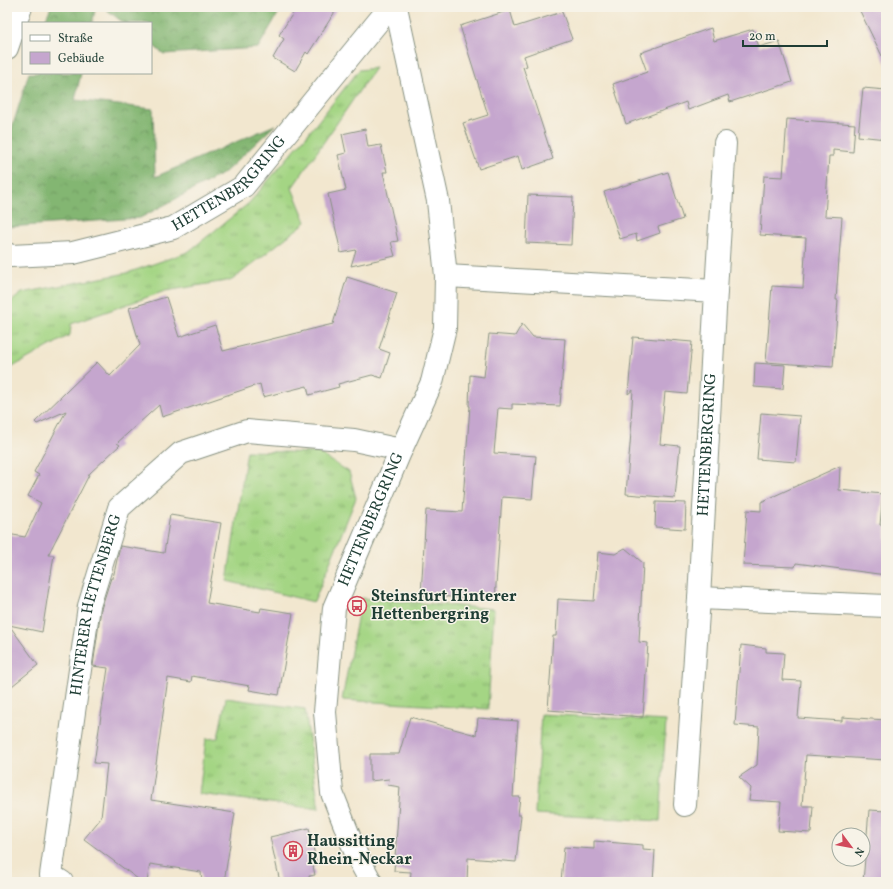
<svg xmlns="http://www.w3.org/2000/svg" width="893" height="889" font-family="Vollkorn,serif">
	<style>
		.grass { fill: url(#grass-tufts); stroke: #62895c }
		.forest { fill: url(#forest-crowns); stroke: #517a53 }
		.building { fill: #c5a6ce }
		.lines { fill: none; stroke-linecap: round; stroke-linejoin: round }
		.minor-casing { stroke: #889282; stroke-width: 24 }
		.tertiary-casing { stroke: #889282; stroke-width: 24 }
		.minor { stroke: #fff; stroke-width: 22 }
		.tertiary { stroke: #fff; stroke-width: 22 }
		.labels { text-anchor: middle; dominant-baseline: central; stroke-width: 3; stroke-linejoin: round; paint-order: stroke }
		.street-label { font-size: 16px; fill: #1f3d34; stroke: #f7f3e8 }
		.poi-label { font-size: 16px; font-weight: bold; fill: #1f3d34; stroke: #f7f3e8; text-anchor: start }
	</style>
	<defs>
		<pattern id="grass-tufts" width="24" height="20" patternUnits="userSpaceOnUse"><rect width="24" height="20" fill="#a4d584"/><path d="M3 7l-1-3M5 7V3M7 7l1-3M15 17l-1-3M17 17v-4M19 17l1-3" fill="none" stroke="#85ae6d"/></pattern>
		<pattern id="forest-crowns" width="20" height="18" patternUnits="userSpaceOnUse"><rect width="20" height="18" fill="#83b672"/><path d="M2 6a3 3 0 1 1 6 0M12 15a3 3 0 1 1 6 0" fill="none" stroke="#6b955e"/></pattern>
	</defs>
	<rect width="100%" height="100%" fill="#f7f3e8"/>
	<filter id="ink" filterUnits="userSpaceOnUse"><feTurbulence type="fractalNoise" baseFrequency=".025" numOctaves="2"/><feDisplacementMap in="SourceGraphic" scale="8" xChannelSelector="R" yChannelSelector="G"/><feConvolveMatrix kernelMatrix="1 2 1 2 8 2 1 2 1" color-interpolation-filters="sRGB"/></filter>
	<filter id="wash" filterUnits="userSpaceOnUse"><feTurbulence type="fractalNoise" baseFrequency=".012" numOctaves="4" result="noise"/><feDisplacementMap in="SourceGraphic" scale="16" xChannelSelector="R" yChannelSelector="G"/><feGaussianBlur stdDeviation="0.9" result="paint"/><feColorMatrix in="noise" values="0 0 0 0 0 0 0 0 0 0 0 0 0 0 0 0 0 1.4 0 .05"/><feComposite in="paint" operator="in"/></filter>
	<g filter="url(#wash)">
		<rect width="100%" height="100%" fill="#f2e7cf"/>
		<g class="grass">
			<path d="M375,68l-83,120 14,34 -74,58 -67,11 -94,33 -1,11 -63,35v-65l15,-12 105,-20 61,-21 61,-49 59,-69 51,-64z"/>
			<path d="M247,451l72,2 30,19 7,26 -42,104 -87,-21z"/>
			<path d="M361,598l133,11 -6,100 -146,-9z"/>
			<path d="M226,698l79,11 14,100 -120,-15 7,-55 12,-1z"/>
			<path d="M541,714l125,7 -6,100 -125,-7z"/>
		</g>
		<g class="forest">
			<path d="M51,7h45l-4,16h-48z"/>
			<path d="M103,7h179l-24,41 -94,6 -13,-10v-21h-27z"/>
			<path d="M29,73h52l-6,27 78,9 2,68 120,-52 -51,48 -84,45 -133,9v-83z"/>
		</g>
		<g id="blocks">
			<g class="building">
				<path d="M297,7h41l-30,47 -2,-2 -11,19 -22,-13 11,-19 -5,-4z"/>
				<path d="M858,7h28v57z"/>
				<path d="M510,10l5,17 47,-15 10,27 -48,17 3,10 -4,1 30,92 -31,11 -4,-14 -39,13 -16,-46 25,-8 -28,-89z"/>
				<path d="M711,28l3,13 39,-12 6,18 20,-6 13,41 -62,20 -2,-7 -40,15 -2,-8 -60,22 -13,-40 34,-12 -7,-19z"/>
				<path d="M863,88l23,2v49l-28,-3z"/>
				<path d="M787,119l68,5 -2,28 -20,-2v6h-4l-4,60 17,1 -6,83h2l-5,67 -67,-5 6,-76 31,2 3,-50 -46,-3 4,-59 19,1z"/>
				<path d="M365,129l3,18 13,-2 6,27h-4l15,69 -7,1 4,14 -44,10 5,-16 -15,3 -13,-59 18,-4 -8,-35 8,-2 -4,-19z"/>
				<path d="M668,172l15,47 -25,8 2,6 -23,8 -1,-7 -16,5 -16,-47z"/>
				<path d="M528,195l45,2 -2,48 -45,-2z"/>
				<path d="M347,277l50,16 -18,56 11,4 -8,25 -10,-3 -34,9 1,3 -30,8 -2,-9 -44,11 -3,-13 -98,33 -3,-12 -42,38 3,2 -30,28 -42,82h6l-12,77 -33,-7 29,40 -31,25v-156l18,3 16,-34 -13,-7 11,-21 -5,-3 32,-61 -29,13 -2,-2 62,-60 13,14 30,-31 -11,-37 37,-11 13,40 36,-12 8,26 110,-27z"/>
				<path d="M522,324l11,13 32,2 -5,67 -48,-2v5l-14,-1 -4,45 42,3 -4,43 -30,-2 -7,103 -74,-5 5,-85 36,2 8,-106h-1l1,-31 14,2 5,-43 26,2z"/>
				<path d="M633,337l59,5 -5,52 -22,-2 -5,52 20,2 -5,52 -49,-4 6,-74h-1l2,-30 -5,4z"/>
				<path d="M755,363l30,2 -2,24 -29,-2z"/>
				<path d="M761,413l39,3 -4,46 -39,-3z"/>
				<path d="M840,466l-1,24 44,4 -3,31h6v50l-90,-12 -1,4 -52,-2 4,-55 14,1v-9z"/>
				<path d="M656,502l30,1 -1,26 -30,-2z"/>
				<path d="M170,515l51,8 -14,80 53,9 1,-4 32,5 -14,82 -30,-5 1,-4 -58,-10 -1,6 -23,-4 -17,122 84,13 -11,69h-22l-1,-10 -51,-8 -3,18h-5l-58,-43 17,-21 6,-54 -13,-1 14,-95 -15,-2 8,-57 10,-31h2l7,-32 44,7z"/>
				<path d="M625,548l18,15 -4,79 9,1 -5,74 -95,-7 5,-74h3l2,-37 36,2 4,-49 17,2z"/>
				<path d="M741,645l25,3v4l18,1 -2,27 19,1 -3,37 44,3v-4l44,3v40l-80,-5 -4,51h11l-2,27 -33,-2 3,-29 -32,-2 2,-12 -12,-11 18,-12 2,-38 -24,-2z"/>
				<path d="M410,717l66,18 2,-17 40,3 -5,76h7l-2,18h3l-5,47 -48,-4 -1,24h-57l1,-10 -17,-1 6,-84 -12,-2 1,-6 -19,2v-27h29z"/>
				<path d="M869,810l17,1v71h-23z"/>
				<path d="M309,828l8,37 -4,1 2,9 -6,1 1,6h-30l-10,-45z"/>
				<path d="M594,841l49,4v4l12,1 -2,32h-92l3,-35 30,2z"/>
			</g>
		</g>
	</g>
	<g filter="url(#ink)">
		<use href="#blocks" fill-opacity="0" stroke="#889282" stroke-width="1"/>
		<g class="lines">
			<g class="minor-casing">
				<g id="minor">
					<path id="s1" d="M7,254l4,2 62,-3 100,-25 71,-42 146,-179"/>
					<path d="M446,276l270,15 9,-148"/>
					<path d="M699,598l187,8"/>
					<path id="s2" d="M685,805l14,-207 17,-307"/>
					<path id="s3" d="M62,882l-11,-7 38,-269 30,-98 62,-55 66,-22 107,9 47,10"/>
					<path id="s4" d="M371,882l-14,-26 -25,-63 -7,-81 9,-104 67,-158 31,-68 13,-54 1,-52 -8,-75 -42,-194"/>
				</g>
			</g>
			<g class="tertiary-casing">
				<path id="tertiary" d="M7,48l14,-41"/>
			</g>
			<use href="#minor" class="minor"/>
			<use href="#tertiary" class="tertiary"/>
		</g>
	</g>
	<defs>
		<g id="bus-ring" transform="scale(1)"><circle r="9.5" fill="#f7f3e8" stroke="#d1495b" stroke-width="1.5"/><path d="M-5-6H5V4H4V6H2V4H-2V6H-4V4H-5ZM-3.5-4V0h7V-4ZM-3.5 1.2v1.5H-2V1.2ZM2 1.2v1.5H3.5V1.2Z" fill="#d1495b"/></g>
		<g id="building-ring" transform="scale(1)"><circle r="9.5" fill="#f7f3e8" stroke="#d1495b" stroke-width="1.5"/><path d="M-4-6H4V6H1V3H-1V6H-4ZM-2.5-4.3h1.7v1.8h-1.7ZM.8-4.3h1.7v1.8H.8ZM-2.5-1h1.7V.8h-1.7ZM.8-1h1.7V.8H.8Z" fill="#d1495b"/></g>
	</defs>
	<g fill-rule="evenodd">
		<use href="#bus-ring" x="357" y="606"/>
		<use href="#building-ring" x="293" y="851"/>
	</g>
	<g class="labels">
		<g class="street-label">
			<text stroke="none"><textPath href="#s1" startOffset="242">HETTENBERGRING</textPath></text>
			<text stroke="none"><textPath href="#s2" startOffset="361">HETTENBERGRING</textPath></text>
			<text stroke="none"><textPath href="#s4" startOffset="379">HETTENBERGRING</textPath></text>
			<text stroke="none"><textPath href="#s3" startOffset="287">HINTERER HETTENBERG</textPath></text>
		</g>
		<g class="poi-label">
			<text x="371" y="597">Steinsfurt Hinterer<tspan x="371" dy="18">Hettenbergring</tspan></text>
			<text x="307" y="842">Haussitting<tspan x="307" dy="18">Rhein-Neckar</tspan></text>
		</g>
	</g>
	<rect width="893" height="889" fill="none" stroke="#f7f3e8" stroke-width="24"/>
	<rect x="22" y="22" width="130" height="52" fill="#f7f3e8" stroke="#a1aaa0"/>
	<rect x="30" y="35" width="20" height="6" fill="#ffffff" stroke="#a1aaa0"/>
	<text x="58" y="42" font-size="12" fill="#1f3d34">Straße</text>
	<rect x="30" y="52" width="20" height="12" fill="#c5a6ce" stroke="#a1aaa0"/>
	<text x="58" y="62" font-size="12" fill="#1f3d34">Gebäude</text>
	<g transform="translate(851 847) rotate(122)"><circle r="19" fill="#f7f3e8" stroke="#a1aaa0"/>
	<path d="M0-3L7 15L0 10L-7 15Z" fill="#d1495b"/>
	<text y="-6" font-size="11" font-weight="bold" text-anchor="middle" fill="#1f3d34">N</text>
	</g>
	<path d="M743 40v6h84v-6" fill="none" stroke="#1f3d34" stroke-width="2"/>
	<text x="749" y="40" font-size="12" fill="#1f3d34" stroke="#f7f3e8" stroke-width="3" paint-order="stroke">20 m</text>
</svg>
